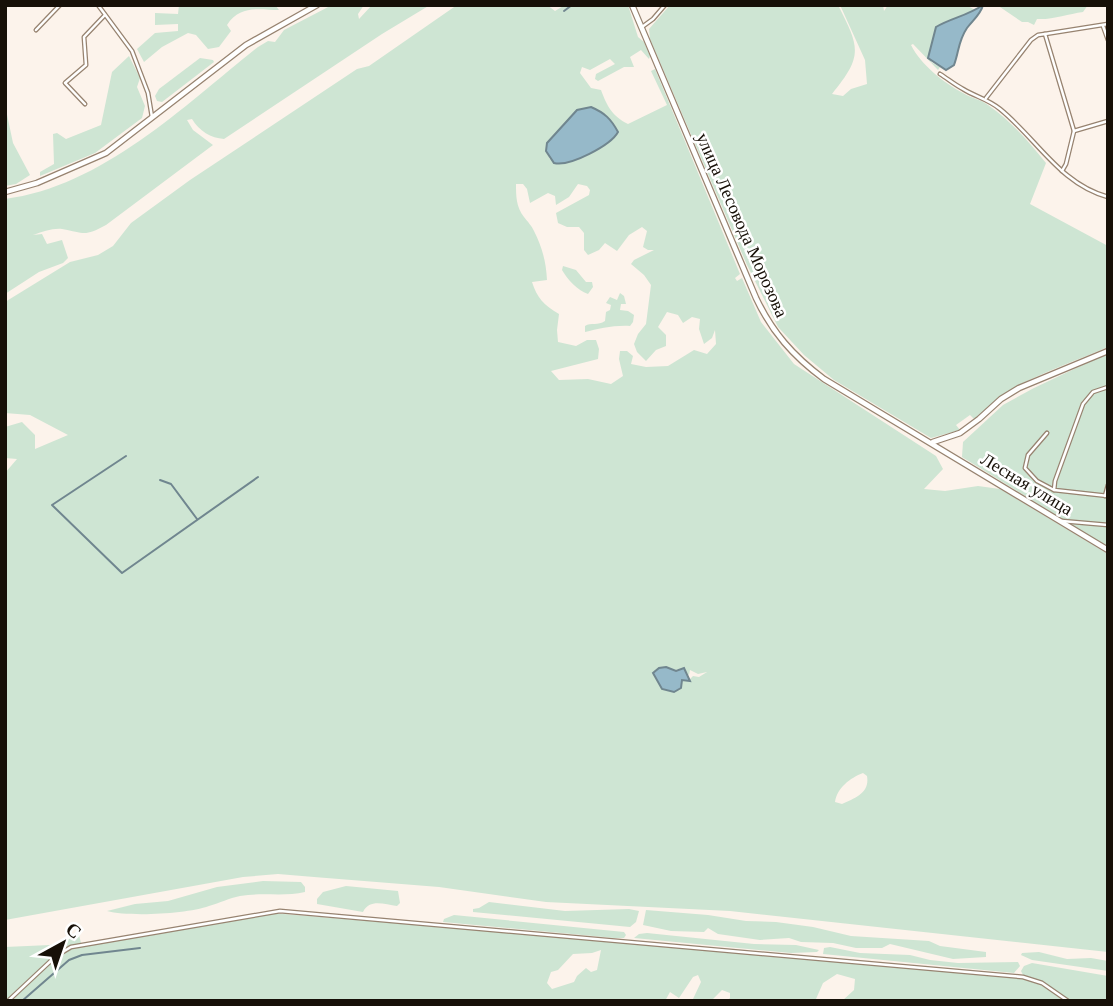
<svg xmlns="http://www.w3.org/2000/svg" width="1113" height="1006" font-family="Georgia,serif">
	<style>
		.green { fill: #cee5d3; fill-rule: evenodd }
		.water { fill: #96b9c9; stroke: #70868f; stroke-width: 2 }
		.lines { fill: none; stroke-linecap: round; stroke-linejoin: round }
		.stream { stroke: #70868f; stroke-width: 2 }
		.street-casing { stroke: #978370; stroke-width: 5 }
		.secondary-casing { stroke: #978370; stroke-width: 7 }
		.street { stroke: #fff; stroke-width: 2.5 }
		.secondary { stroke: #fff; stroke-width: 4.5 }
		.labels { text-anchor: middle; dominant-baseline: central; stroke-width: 5; stroke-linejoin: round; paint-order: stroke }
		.street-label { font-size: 18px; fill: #171008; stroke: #fff }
	</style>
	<rect width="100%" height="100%" fill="#fcf3eb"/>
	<g class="green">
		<path d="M179,5h96l4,5c-18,0 -39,-6 -52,15l4,6 -12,16 -11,2 -12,-14 -8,-2 -26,14 -18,15 -7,-13 18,-16 23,-2v-7l-23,1v-12l23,1z"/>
		<path d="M332,5h32l-6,9 1,5 13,-14h58l-48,29 -158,105c-13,-1 -25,-8 -32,-20l-5,1 6,10 20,15 -107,80c-22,12 -21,8 -44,4 -9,-1 -20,3 -29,6l9,-1 5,10 15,-4 6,18 -5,5 -24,9 -34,22v-95c97,-12 180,-94 253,-152l10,-6 7,1 9,-12z"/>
		<path d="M457,5h90l8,6 10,-6h63l10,32 6,5 6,14 -1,3 -8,-9 -11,7 4,10h-10l-26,14 -3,-2 1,-5 19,-10 -5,-5 -20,11 -8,-3 -2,6 11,15 10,2c6,16 11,26 27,34l39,-19 -16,-34 4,-2 85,205 -5,4 2,3 5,-3 19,44 33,42 142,92 7,13 -19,20 21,2 33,-5 22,3 108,65v398l-378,-41 -184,-9 -107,-15 -125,-10 -36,-3 -35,3 -238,43v-447l12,-14 -12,-1v-31l17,-5 13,13v14l33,-14 -38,-20 -25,-2v-111l65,-40 28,-7 15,-9 18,-23 59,-43 167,-111 12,-3zM577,110c22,2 31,1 41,22 -12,14 -52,42 -69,26l20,-38zM516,184h7l4,5 3,14 18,-10 7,3 1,9 13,-8 9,-13 9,2 3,4 -1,5 -33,18 2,10 9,4h12l5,6v17l4,5 11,-5 6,-7 12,8 12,-16 13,-8 5,4 -4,16 5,3h6l-20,10 -3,4 13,11 7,10 -5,39 -8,10 -4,10 3,8 9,9 10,-11 10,-4v-11l-8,-8 9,-15 11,3 5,8 9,-6 8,2 -1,10 5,15 8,-6 3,-8 1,14 -9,10 -13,-4 -26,16 -22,1 -15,-3 2,-8 -6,-5h-7l-1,8 4,17 -12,8 -23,-5 -29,1 -8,-9 47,-12 1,-10 -3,-9h-9l-11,6 -18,-4 -1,-12 2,-16c-15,-9 -22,-16 -27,-32l15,-2c-1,-19 -5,-33 -13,-49 -2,-5 -7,-10 -10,-14 -8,-10 -8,-21 -8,-33zM681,669l8,6 1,-5 8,4 9,-2 -8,5 -6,-1 -5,5 -6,-1 -1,8 -10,2 -13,-9 -5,-7zM863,773l4,3c3,17 -12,22 -25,28l-7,-2c2,-14 15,-24 28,-29z"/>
		<path d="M670,5h168c22,43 25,51 -6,89l11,2 8,-7 16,-5 -2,-24 -25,-55h43l1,6 4,-6h78l9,5 -39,17 -6,24 1,11 9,5 -2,3 -25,-26 -2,1c10,20 33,38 52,48 8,5 17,6 25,12 23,16 40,36 58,58l-16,41 78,42v101c-30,13 -62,24 -91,39 -17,8 -27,23 -43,33l-4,-4 -14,10 4,5 -29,8 -97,-58 -30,-25 -26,-28 -31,-62 -97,-226 -1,-10z"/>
		<path d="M997,5h91l-5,7c-15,2 -31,8 -46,7l-3,6 -6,-3h-6z"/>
		<path d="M129,56l11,22 -3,9 8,19 -3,12 -47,35 -55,23v-4l14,-8 -1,-30 4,-1 9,6 35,-14 11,-53z"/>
		<path d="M200,58l13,2 1,2 -52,40 -5,-1 -2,-5 4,-7z"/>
		<path d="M5,105l8,38 17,32 -14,9 -11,2z"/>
		<path d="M563,266l13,4 10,12h6l1,5 -5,7c-11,-4 -20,-14 -26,-24z"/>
		<path d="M620,293l4,3 2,8h-5l-1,6 8,1 6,4 -1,7 -3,4c-16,-1 -32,3 -45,6v-6c6,-4 13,0 20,-5l1,-9 4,-2 1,-5 -5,-2 4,-6 7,3z"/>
		<path d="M1108,353v194l-146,-90 1,-15 40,-37 31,-17z"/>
		<path d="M263,881l38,1 4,5v5c-21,5 -43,0 -65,4 -11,2 -20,7 -31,10 -22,8 -80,11 -102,5l28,-7 33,-3 49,-14z"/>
		<path d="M346,886l52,5 2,12 -3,3c-12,-1 -27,-8 -34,6l-46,-8v-5l6,-7z"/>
		<path d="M489,902l76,9 64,-2 10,2 -3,11 -6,5 -157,-15v-3l6,-1z"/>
		<path d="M646,910l62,5 38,6 30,1 37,5 38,9 78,5 11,5 46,6v5l-33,2 -63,-15 -8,4h-26l-23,-5 -32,-1 -12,-4 -29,2 -42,-6 -10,-6 -4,4 -33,-1 -28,-6z"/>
		<path d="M271,913l235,19 517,46 25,10 18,13h-224l12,-11 1,-11 -18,-5 -14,9 -7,16 -5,2h-84l3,-3v-5l-8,-3 -11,11h-16l-2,-2 8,-17 -3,-7 -5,2 -14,21 -9,-6 -5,9h-655l46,-45 14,-8zM601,950l-4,20 -6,2 -5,-4 -9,8 -3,6 -22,7 -5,-6 4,-11 7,-2 15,-16 19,-1z"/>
		<path d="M454,915l170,17 2,3 -2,3h-10l-171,-16 1,-3z"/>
		<path d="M647,933l107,11 42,1 23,5 -2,2 -26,1 -157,-15 5,-4z"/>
		<path d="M79,935l2,8 -22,8 -54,50v-54l45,-2z"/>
		<path d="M830,947l30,6 50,2 20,5 28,3 60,-1 2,4 -6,7 -191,-19 1,-6z"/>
		<path d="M1039,952l28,7 24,-1 17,3v10l-76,-11 -11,-5 1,-2z"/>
		<path d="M1032,963l76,13v25h-38l-21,-15 -26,-11 -2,-4 3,-5z"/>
	</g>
	<g class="water">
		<path d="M983,5c-2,9 -10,15 -16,23 -9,13 -8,24 -13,37l-8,5 -18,-12 8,-31c15,-9 31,-11 47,-22z"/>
		<path d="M591,107c14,6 20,12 27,25 -7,13 -48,35 -64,31l-8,-12 1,-8 30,-33z"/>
		<path d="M666,667l10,4 8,-3 6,13 -8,-1 -1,8 -7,4 -12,-3 -9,-16 6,-5z"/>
	</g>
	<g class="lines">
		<g class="stream">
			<path d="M564,11l8,-6"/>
			<path d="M126,456l-74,49 70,68 136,-96"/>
			<path d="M160,480l11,4 26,35"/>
			<path d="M22,1001l47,-41 13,-5 58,-7"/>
		</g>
		<g class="street-casing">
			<g id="street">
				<path d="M98,5l34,46 16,42 4,24"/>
				<path d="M1103,26l5,14"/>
				<path d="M642,27l11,-8 12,-14"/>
				<path d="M36,30l24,-25"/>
				<path d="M1045,34l63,-10"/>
				<path d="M940,74c8,5 15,11 23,15 13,8 25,10 37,20 37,30 60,75 108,88"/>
				<path d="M986,98l45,-58 7,-5 7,-1 29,97 34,-10"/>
				<path d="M85,104l-20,-21 21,-18 -2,-28 21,-22"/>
				<path d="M1062,171l4,-7 8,-33"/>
				<path d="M1108,387l-15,5 -10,12 -28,77 -1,9 54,6"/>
				<path d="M1047,433l-19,22 -3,13 12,13 17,9"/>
				<path d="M1105,496l3,-11"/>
				<path d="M1062,521l46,4"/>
				<path d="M8,1001l48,-45 15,-9 209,-36 743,66 19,6 26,18"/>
			</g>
		</g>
		<g class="secondary-casing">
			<g id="secondary">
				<path d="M632,5l124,293c16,34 37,58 68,81l284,171"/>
				<path d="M5,192l32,-9 69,-30 140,-108 71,-40"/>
				<path d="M933,442l27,-9 19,-14 22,-20 18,-11 89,-37"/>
			</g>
		</g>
		<use href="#street" class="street"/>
		<use href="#secondary" class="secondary"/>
	</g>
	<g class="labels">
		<g class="street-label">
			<text transform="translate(742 225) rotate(66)">улица Лесовода Морозова</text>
			<text transform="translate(1027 484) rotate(31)">Лесная улица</text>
		</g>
	</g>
	<rect width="1113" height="1006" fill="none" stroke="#171008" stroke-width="14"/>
	<g transform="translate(63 943) rotate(40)" stroke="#ffffff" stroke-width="5" paint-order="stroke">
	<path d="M0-5L12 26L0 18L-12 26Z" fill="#171008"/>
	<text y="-10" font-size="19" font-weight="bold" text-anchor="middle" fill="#171008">С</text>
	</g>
</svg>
